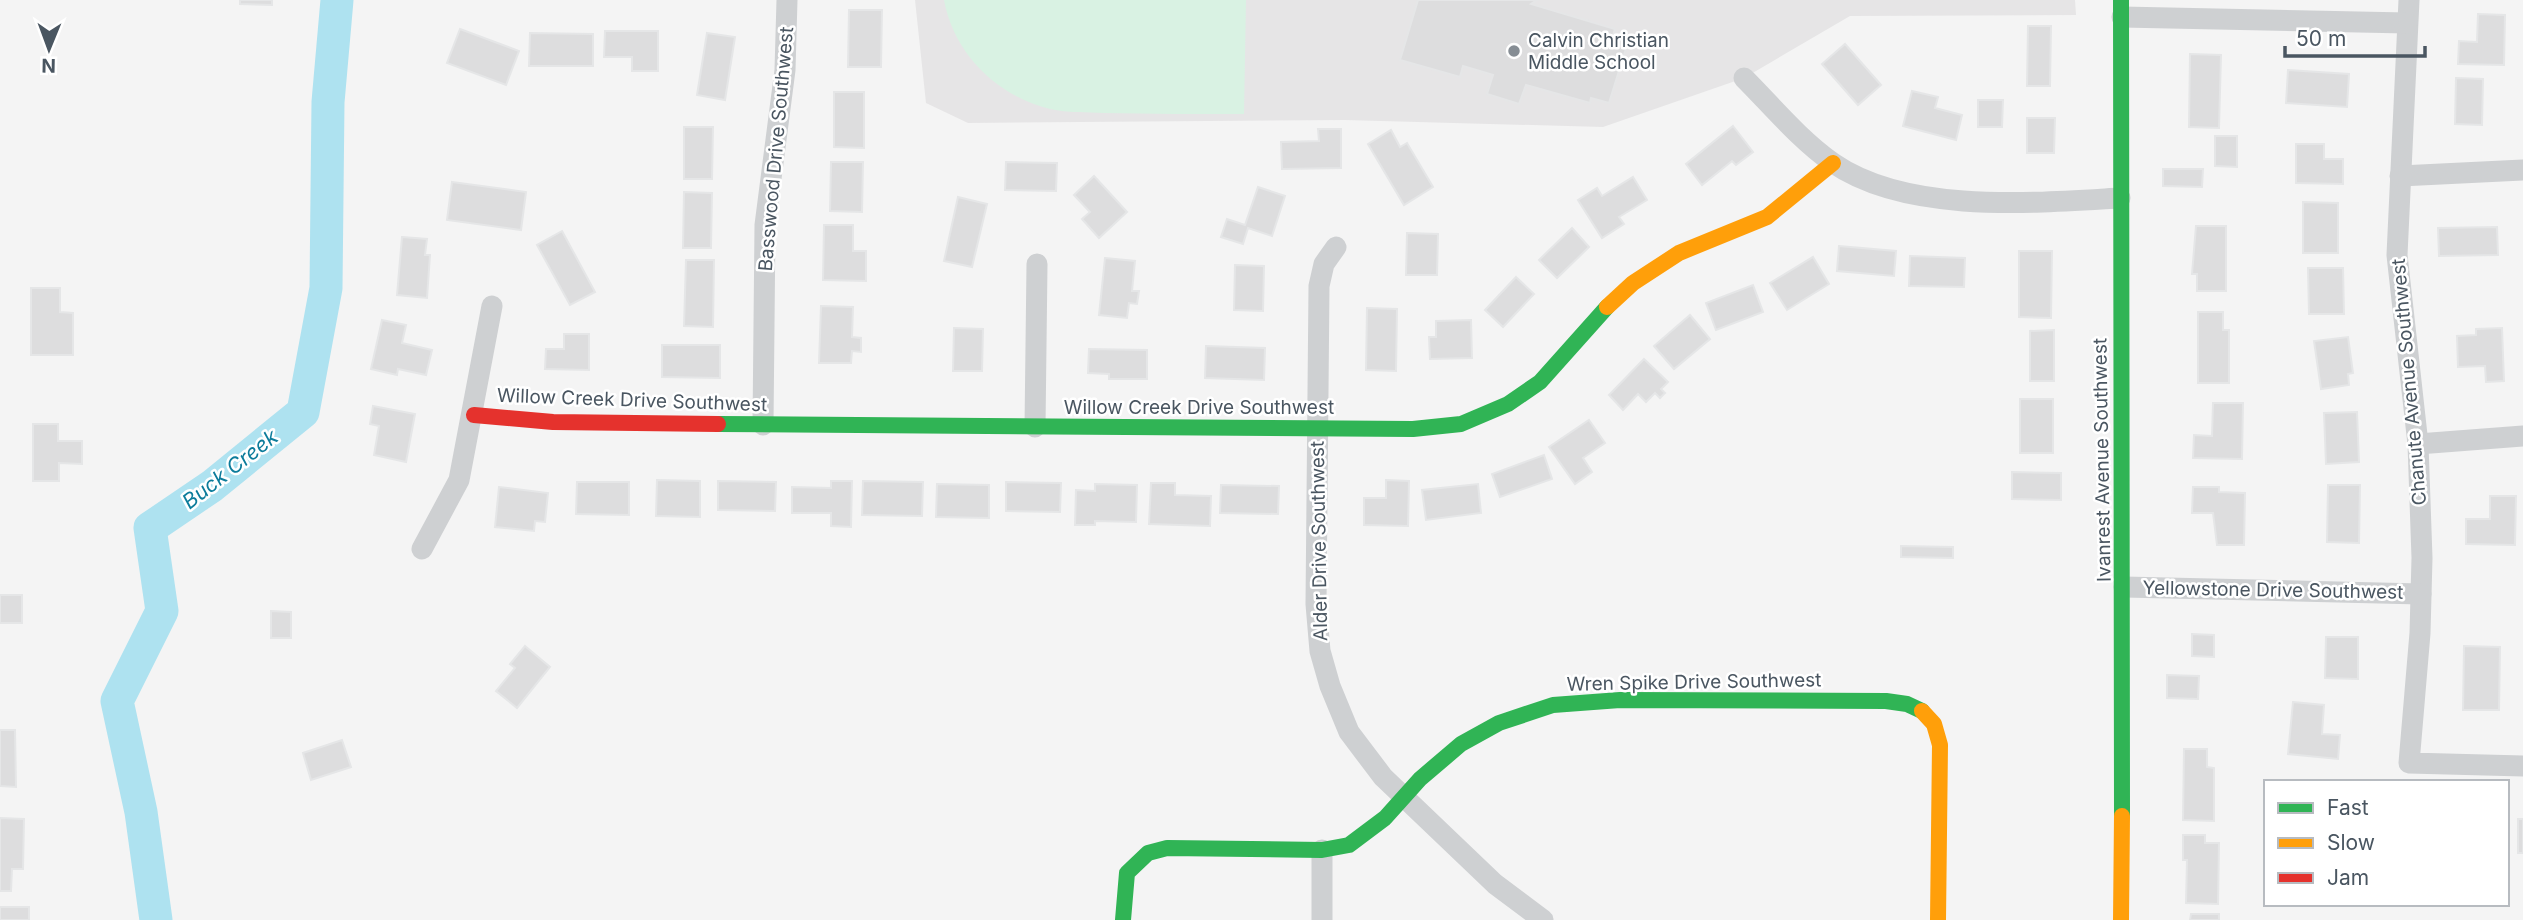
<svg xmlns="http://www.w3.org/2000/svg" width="2523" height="920" font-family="Inter,sans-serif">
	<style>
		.education { fill: #e6e5e6 }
		.green { fill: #d9f2e3 }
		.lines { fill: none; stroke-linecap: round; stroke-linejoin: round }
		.river { stroke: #aee2f0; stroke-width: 33 }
		.building { fill: #ddddde; stroke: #e5e6e7; stroke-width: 2 }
		.street { stroke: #ced0d2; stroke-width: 21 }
		.fast { stroke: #30b455; stroke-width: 16 }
		.slow { stroke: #ff9f0a; stroke-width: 16 }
		.jam { stroke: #e5322d; stroke-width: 16 }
		.poi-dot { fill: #868d94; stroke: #fff; stroke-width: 2.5 }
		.labels { text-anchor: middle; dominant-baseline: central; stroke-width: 5; stroke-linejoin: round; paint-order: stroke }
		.poi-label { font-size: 19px; fill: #4a5661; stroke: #fff; text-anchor: start }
		.street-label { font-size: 19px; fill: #4a5661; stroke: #fff }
		.water-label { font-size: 21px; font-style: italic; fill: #0c7c9b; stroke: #fff }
	</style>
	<rect width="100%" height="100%" fill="#f4f4f4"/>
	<path class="education" d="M915,0h1160l1,15 -226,1 -106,62 -141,49 -258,-7 -377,3 -42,-20z"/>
	<path class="green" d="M944,0h302l-2,114c-47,0 -94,0 -140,-1 -18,-1 -36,0 -54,-4 -53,-13 -96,-55 -106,-109z"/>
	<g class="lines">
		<path class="river" d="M156,920l-15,-108 -24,-111 45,-90 -12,-83 62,-42 91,-74 23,-124 2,-186 9,-102"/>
	</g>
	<g class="building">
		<path d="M240,0h32v5l-32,-1z"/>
		<path d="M1418,0h119l-6,4 84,25 -3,9 16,4 -19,61 -18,-5 -1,5 -64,-18 -7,19 -32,-10 6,-19 -30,-9 -3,11 -60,-17z"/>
		<path d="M849,10h33l-1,57h-33z"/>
		<path d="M2478,14l27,1 -1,50 -46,-1 1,-23 18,1z"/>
		<path d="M2028,26h23l-1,60h-23z"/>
		<path d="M460,29l59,22 -13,34 -59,-22z"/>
		<path d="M605,31h53v40h-26v-14h-28z"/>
		<path d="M530,33l63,1v32h-64z"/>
		<path d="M707,33l28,4 -10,63 -28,-5z"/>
		<path d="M1845,44l36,41 -23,20 -36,-41z"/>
		<path d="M2190,54l31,1 -2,73 -30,-1z"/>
		<path d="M2288,70l61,4 -2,33 -61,-4z"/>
		<path d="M2456,78l27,1 -1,46 -27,-1z"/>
		<path d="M1912,91l26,6 -3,11 27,7 -6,25 -53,-14z"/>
		<path d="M834,92h30v56l-30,-1z"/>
		<path d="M1978,100h25l-1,27h-24z"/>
		<path d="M2027,118h28l-1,35h-27z"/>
		<path d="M1733,126l20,26 -17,13 -4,-4 -30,24 -16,-21z"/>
		<path d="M684,127h29l-1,52h-28z"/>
		<path d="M1318,129h23v39l-59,1 -1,-27 38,-1z"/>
		<path d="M1391,130l9,17 7,-4 26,44 -29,18 -36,-61z"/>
		<path d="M2215,136h22v31l-22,-1z"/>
		<path d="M2296,144h28v15h19v25l-47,-1z"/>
		<path d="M831,162h32l-1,50 -32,-1z"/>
		<path d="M1006,162l51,1 -1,28 -51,-1z"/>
		<path d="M2163,169h40l-1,18 -39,-1z"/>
		<path d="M1094,176l33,36 -28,26 -17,-19 8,-7 -16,-17z"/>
		<path d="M1633,177l14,23 -28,17 5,7 -22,14 -24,-38 19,-12 5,8z"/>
		<path d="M452,182l74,10 -5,38 -74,-10z"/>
		<path d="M1258,187l27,9 -13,40 -24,-8 -5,16 -22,-7 6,-18 18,6z"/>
		<path d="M684,192l28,1 -1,55h-28z"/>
		<path d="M958,197l29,7 -15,63 -28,-6z"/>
		<path d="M2303,202l35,1v50h-35z"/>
		<path d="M824,225h29v26h13v30l-43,-1z"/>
		<path d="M2196,226h30v65h-29v-17h-5z"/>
		<path d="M2497,227l1,28 -59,1 -1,-28z"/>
		<path d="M1572,228l17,19 -32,31 -18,-18z"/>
		<path d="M562,231l33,61 -25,13 -33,-60z"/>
		<path d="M1407,233l31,1 -1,41h-31z"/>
		<path d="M402,237l25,2 -2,16h5l-3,43 -30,-3z"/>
		<path d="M1839,246l57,5 -2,25 -57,-5z"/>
		<path d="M2019,251h33l-1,67 -32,-1z"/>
		<path d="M1910,256l55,2 -1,29 -55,-1z"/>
		<path d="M1813,257l16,27 -42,26 -17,-27z"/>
		<path d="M1105,258l30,3 -3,30h7l-2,13 -8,-1 -2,15 -28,-3z"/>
		<path d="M686,260h28l-1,67 -29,-1z"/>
		<path d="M1235,265l29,1 -1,45 -29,-1z"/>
		<path d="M2308,268h35l1,46h-35z"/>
		<path d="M1516,277l18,17 -31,33 -18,-17z"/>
		<path d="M1753,285l10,27 -47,18 -10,-27z"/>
		<path d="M31,288h29v24l13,1v42h-42z"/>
		<path d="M821,306l32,1 -1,30 9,1v14l-9,-1 -1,12h-32z"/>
		<path d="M1367,308l30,1 -1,62 -30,-1z"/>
		<path d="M2198,312h25v18h6v53h-31z"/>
		<path d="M1690,315l20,24 -36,30 -20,-23z"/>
		<path d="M382,320l24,5 -4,18 30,7 -6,25 -28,-6 -1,6 -26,-6z"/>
		<path d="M1471,320l1,38 -42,1 -1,-22h7v-16z"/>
		<path d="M954,328l29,1 -1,42h-29z"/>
		<path d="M2502,328l2,53 -18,1 -1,-16 -27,1 -1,-31 19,-1v-6z"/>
		<path d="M2054,330v51h-24v-50z"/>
		<path d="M564,334h25v36l-44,-1 1,-20h18z"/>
		<path d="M2348,337l5,36 -5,1 1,11 -28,4 -7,-48z"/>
		<path d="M662,345h58v33l-58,-1z"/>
		<path d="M1206,346l59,2 -1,32 -59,-2z"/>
		<path d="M1089,349l58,1v29h-38v-5l-21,-1z"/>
		<path d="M1644,359l24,23 -7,7 4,4 -5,5 -5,-5 -9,9 -8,-8 -15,16 -14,-15z"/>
		<rect x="2020" y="399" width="33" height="54"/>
		<path d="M2213,403h30l-1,56 -49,-1 1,-23 18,1z"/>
		<path d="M373,406l42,8 -9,48 -32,-7 5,-29 -9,-2z"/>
		<path d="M2357,412l2,50 -33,2 -2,-51z"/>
		<path d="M1589,420l16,23 -22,15 9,14 -17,12 -26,-37z"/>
		<path d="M33,424h25v17h24v23l-23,-1v18h-26z"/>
		<path d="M1544,455l8,24 -52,18 -8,-23z"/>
		<path d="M2012,472l49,1v27l-49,-1z"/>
		<path d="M657,480l43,1v36l-44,-1z"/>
		<path d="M1386,480l23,1 -1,45 -44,-1v-27h22z"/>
		<path d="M718,481l58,1 -1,29 -57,-1z"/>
		<path d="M831,481h21l-1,46 -20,-1v-13h-39v-26l39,1z"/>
		<path d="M863,481l60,1 -1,34 -60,-1z"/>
		<path d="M577,482h52v33l-53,-1z"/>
		<path d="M1006,482l55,1 -1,29 -54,-1z"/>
		<path d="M1151,483h24v12l36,1 -1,30 -61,-2z"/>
		<path d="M937,484l52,1v33l-53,-1z"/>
		<path d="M1095,484l42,1 -1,37 -41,-1v4h-20l1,-35 19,1z"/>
		<path d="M1478,484l3,29 -55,7 -4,-30z"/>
		<path d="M1221,485l58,1 -1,28 -58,-1z"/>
		<path d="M2328,485h32l-1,58 -32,-1z"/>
		<path d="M499,487l49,6 -3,29 -10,-1 -1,10 -39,-4z"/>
		<path d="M2193,487h26v5l26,1 -1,52h-27l-4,-32h-21z"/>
		<path d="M2490,496h26l-1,49 -49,-1v-25h24z"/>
		<path d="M1901,546l52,1v11l-52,-1z"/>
		<rect x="0" y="595" width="22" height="28"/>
		<path d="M271,611l20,1v26h-20z"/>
		<path d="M2192,634l22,1v22l-22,-1z"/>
		<path d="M2326,637h32v42l-33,-1z"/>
		<path d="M525,646l25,21 -33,41 -21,-17 19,-23 -5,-4z"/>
		<path d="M2464,646l36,1 -1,63h-36z"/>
		<path d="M2167,675l32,1 -1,23 -31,-1z"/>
		<path d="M2293,702l31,3 -2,29 18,1 -2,24 -50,-5z"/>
		<path d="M0,730h15l1,57 -16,-1z"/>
		<path d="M342,740l9,27 -40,13 -8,-27z"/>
		<path d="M2184,749h23v18l7,1v53l-31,-1z"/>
		<path d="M0,818l24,1 -1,50h-11l-1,22h-11z"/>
		<rect x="2518" y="819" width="5" height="34"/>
		<path d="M2183,835h22v8h14l-1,61 -32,-1 1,-43h-4z"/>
		<rect x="0" y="907" width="29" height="13"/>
		<path d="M2191,914h28v6h-29z"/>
	</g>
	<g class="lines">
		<g class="street">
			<path d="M2409,0l-12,255 21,189 4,114 -2,75 -11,130 114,3"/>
			<path d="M2122,17l285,6"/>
			<path d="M1744,78c28,28 56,62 89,85 74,51 201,40 287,35"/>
			<path d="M2400,176l123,-6"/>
			<path d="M1336,247l-12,17 -5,22 -3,318 4,47 10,35 19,46 34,45 112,107 48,36"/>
			<path d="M763,425l2,-200 20,-155 2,-70"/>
			<path d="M1035,427l2,-163"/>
			<path d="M2418,444l105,-8"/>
			<path d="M422,549l37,-69 33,-174"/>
			<path d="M2124,587l297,7"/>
			<path d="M1322,920v-70"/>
		</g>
		<g class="fast">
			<path d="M2121,0l1,816"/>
			<path d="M718,424l695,5 48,-5 47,-20 32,-22 67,-75"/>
			<path d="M1123,920l4,-47 21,-20 19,-5 155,2 27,-5 36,-27 35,-39 41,-35 38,-21 54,-18 67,-5 266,1 21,3 15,7"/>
		</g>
		<g class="slow">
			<path d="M1607,307l26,-24 46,-30 88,-36 66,-54"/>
			<path d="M1922,711l12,13 6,21 -2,175"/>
			<path d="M2121,920l1,-104"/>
		</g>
		<path class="jam" d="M474,415l79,7 165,2"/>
	</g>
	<circle class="poi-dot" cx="1514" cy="51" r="7"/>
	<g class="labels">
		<g class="poi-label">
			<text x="1528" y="40">Calvin Christian<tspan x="1528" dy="22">Middle School</tspan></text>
		</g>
		<g class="street-label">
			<text transform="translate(776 149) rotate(-85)">Basswood Drive Southwest</text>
			<text transform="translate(2409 382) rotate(-95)">Chanute Avenue Southwest</text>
			<text transform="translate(632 400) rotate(2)">Willow Creek Drive Southwest</text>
			<text x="1199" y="407">Willow Creek Drive Southwest</text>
			<text transform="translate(2102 460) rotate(-91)">Ivanrest Avenue Southwest</text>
			<text transform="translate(1319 541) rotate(-91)">Alder Drive Southwest</text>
			<text transform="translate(2273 590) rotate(1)">Yellowstone Drive Southwest</text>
			<text transform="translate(1694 682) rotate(-1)">Wren Spike Drive Southwest</text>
		</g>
		<g class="water-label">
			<text transform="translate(230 469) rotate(-38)">Buck Creek</text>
		</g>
	</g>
	<rect x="2264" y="780" width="245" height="126" fill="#ffffff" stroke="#b7bbc0" stroke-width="2"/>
	<rect x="2278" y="803" width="35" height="10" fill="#30b455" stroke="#b7bbc0" stroke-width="2"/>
	<text x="2327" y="815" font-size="21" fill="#4a5661">Fast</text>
	<rect x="2278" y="838" width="35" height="10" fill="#ff9f0a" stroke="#b7bbc0" stroke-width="2"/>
	<text x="2327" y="850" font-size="21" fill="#4a5661">Slow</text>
	<rect x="2278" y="873" width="35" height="10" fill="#e5322d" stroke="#b7bbc0" stroke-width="2"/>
	<text x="2327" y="885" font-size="21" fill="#4a5661">Jam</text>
	<g transform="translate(49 49) rotate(181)" stroke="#ffffff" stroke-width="5" paint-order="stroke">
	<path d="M0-5L12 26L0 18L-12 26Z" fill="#4a5661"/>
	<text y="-10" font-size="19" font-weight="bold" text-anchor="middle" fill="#4a5661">N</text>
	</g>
	<path d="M2285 46v10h140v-10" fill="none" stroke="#4a5661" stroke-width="3.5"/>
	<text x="2296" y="46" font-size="21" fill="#4a5661" stroke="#ffffff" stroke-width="5" paint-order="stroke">50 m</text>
</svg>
